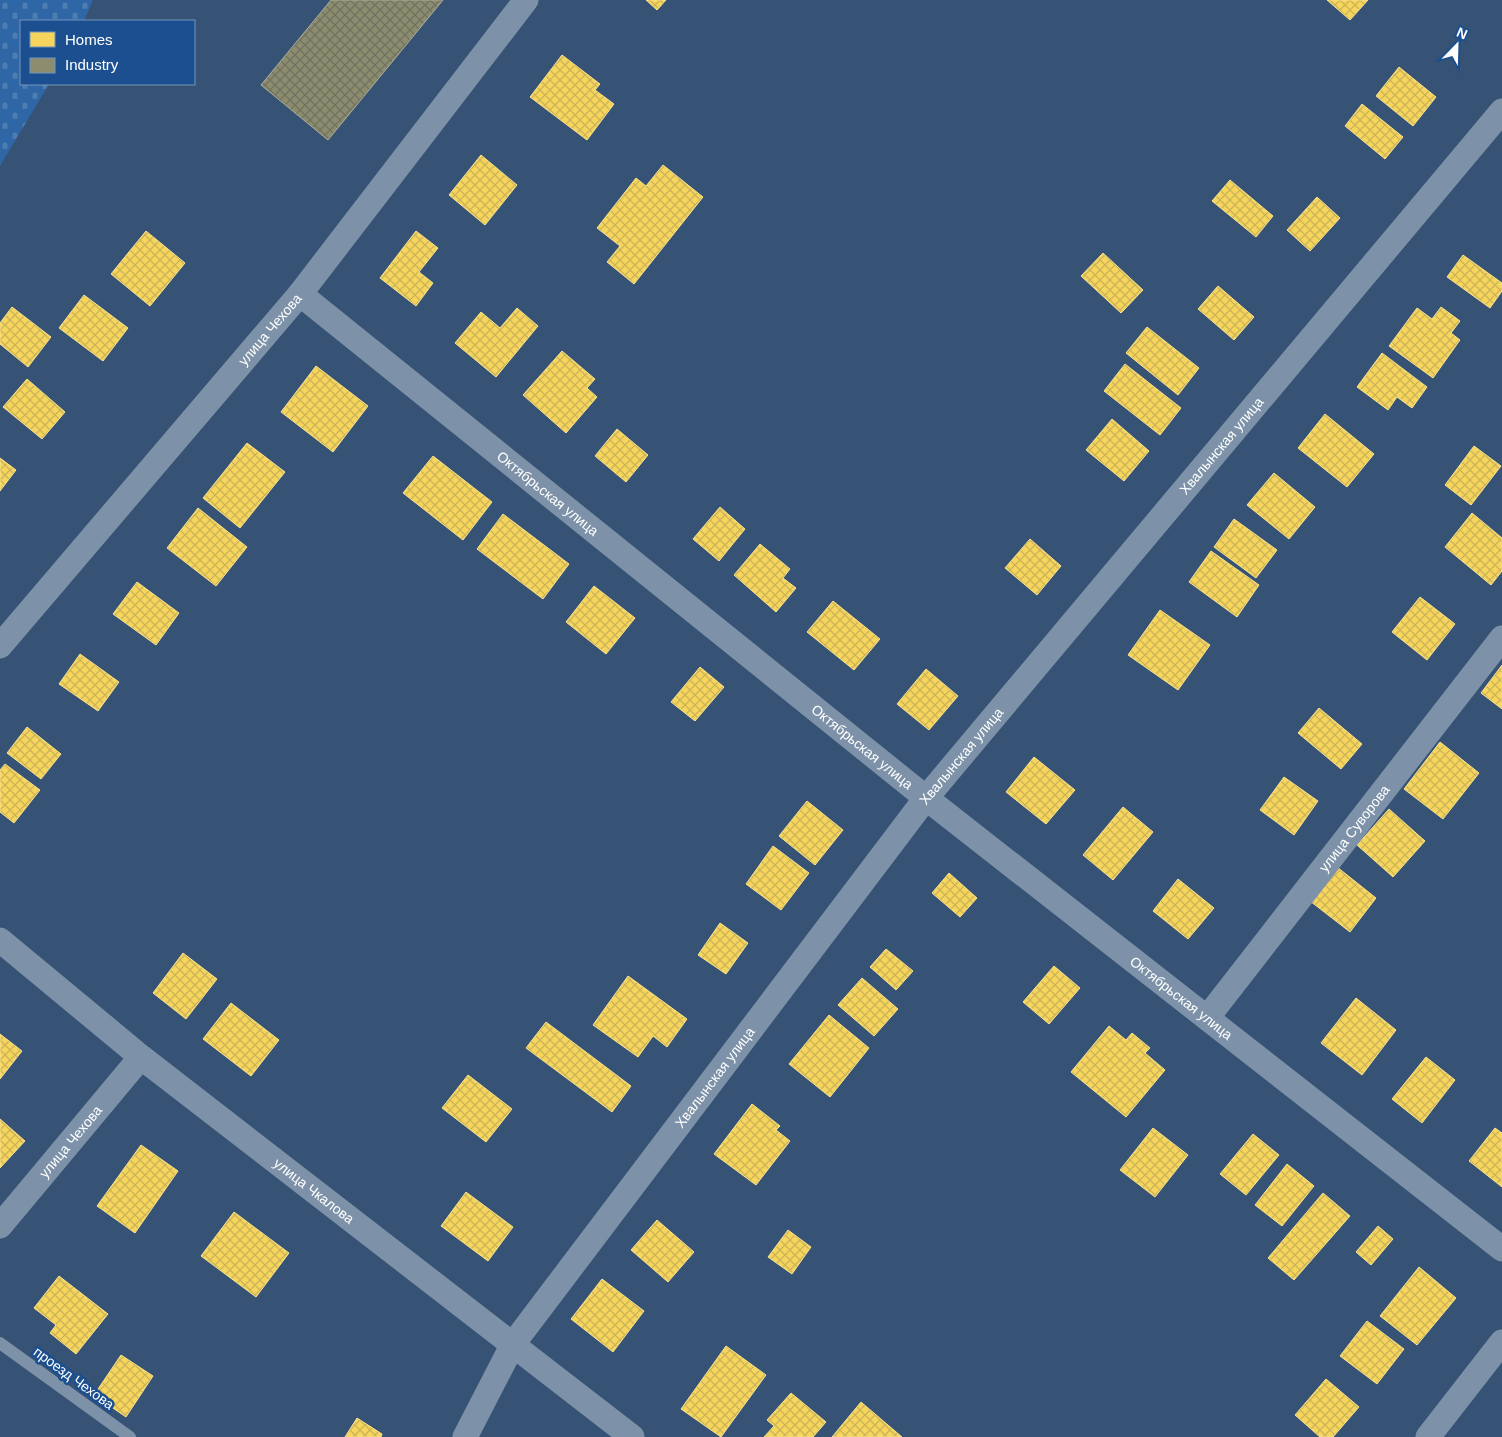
<svg xmlns="http://www.w3.org/2000/svg" width="1502" height="1437" font-family="Helvetica,sans-serif">
	<style>
		.cemetery { fill: url(#cemetery-stones) }
		.homes { fill: url(#homes-cross-hatch); stroke: #f9e28d }
		.industry { fill: url(#industry-cross-hatch); stroke: #aeae9a }
		.lines { fill: none; stroke-linecap: round; stroke-linejoin: round }
		.lane { stroke: #7d92a8; stroke-width: 12 }
		.street { stroke: #7d92a8; stroke-width: 25 }
		.labels { text-anchor: middle; dominant-baseline: central; stroke-width: 5; stroke-linejoin: round; paint-order: stroke }
		.street-label { font-size: 14px; fill: #fff; stroke: #1b4f8f }
	</style>
	<defs>
		<pattern id="cemetery-stones" width="16" height="16" patternUnits="userSpaceOnUse" patternTransform="scale(1.25)"><rect width="16" height="16" fill="#2f66a5"/><path d="M2 7V4a2 2 0 0 1 4 0v3zM10 15v-3a2 2 0 0 1 4 0v3z" fill="#4e7db2"/></pattern>
		<pattern id="homes-cross-hatch" width="8" height="8" patternUnits="userSpaceOnUse" patternTransform="scale(1.25)"><rect width="8" height="8" fill="#f6d55c"/><path d="M0 0l8 8M0 8l8-8" fill="none" stroke="#ccb358"/></pattern>
		<pattern id="industry-cross-hatch" width="8" height="8" patternUnits="userSpaceOnUse" patternTransform="scale(1.25)"><rect width="8" height="8" fill="#8c8c6e"/><path d="M0 0l8 8M0 8l8-8" fill="none" stroke="#727260"/></pattern>
	</defs>
	<rect width="100%" height="100%" fill="#365274"/>
	<path class="cemetery" d="M0,0h93l-9,21h-63v63h28l-49,82z"/>
	<g class="homes">
		<path d="M646,0h20l-9,10z"/>
		<path d="M1327,0h41l-18,20z"/>
		<path d="M562,55l38,29 -5,6 19,14 -27,36 -57,-43z"/>
		<path d="M1399,67l37,30 -23,29 -37,-30z"/>
		<path d="M1362,104l41,33 -18,22 -40,-33z"/>
		<path d="M481,155l36,30 -32,40 -36,-30z"/>
		<path d="M663,165l40,32 -69,87 -27,-22 13,-16 -23,-18 39,-50 10,8z"/>
		<path d="M1230,180l43,36 -17,21 -44,-36z"/>
		<path d="M1317,197l23,21 -30,33 -23,-21z"/>
		<path d="M146,231l39,32 -35,43 -39,-32z"/>
		<path d="M416,231l22,17 -19,24 14,11 -17,23 -36,-28z"/>
		<path d="M1103,253l40,37 -22,23 -40,-37z"/>
		<path d="M1463,255l39,28v8l-12,17 -43,-31z"/>
		<path d="M1218,286l36,31 -20,23 -36,-31z"/>
		<path d="M84,295l44,33 -25,33 -44,-33z"/>
		<path d="M12,307l39,30 -23,30 -28,-23v-21z"/>
		<path d="M1441,307l19,14 -9,12 9,7 -27,38 -44,-32 28,-38 15,11z"/>
		<path d="M517,308l21,18 -42,51 -41,-34 26,-31 19,16z"/>
		<path d="M1147,327l52,41 -21,27 -52,-42z"/>
		<path d="M562,351l33,28 -8,9 10,9 -31,36 -43,-38z"/>
		<path d="M1382,353l45,34 -15,21 -15,-11 -9,13 -31,-23z"/>
		<path d="M1125,364l56,44 -21,27 -56,-44z"/>
		<path d="M316,366l52,40 -35,46 -52,-40z"/>
		<path d="M27,379l38,33 -23,27 -39,-32z"/>
		<path d="M1325,414l49,40 -27,33 -49,-39z"/>
		<path d="M1112,419l37,32 -25,30 -38,-31z"/>
		<path d="M617,429l31,26 -22,27 -31,-26z"/>
		<path d="M247,443l38,29 -45,56 -37,-30z"/>
		<path d="M1474,446l27,20 -30,39 -26,-20z"/>
		<path d="M433,456l59,46 -29,38 -60,-47z"/>
		<path d="M0,458l16,12 -16,21z"/>
		<path d="M1274,473l41,34 -26,32 -42,-34z"/>
		<path d="M720,507l25,22 -26,32 -26,-22z"/>
		<path d="M198,508l49,39 -31,39 -49,-38z"/>
		<path d="M1472,513l30,25v33l-11,14 -46,-38z"/>
		<path d="M503,514l66,50 -26,35 -66,-50z"/>
		<path d="M1234,519l43,31 -21,28 -42,-31z"/>
		<path d="M1030,539l31,27 -24,29 -32,-27z"/>
		<path d="M760,544l30,25 -7,9 13,10 -20,24 -42,-37z"/>
		<path d="M1211,551l48,34 -22,32 -48,-35z"/>
		<path d="M137,582l42,31 -23,32 -43,-31z"/>
		<path d="M594,586l41,32 -29,36 -40,-32z"/>
		<path d="M1420,597l35,27 -28,36 -35,-28z"/>
		<path d="M833,601l47,38 -26,31 -47,-38z"/>
		<path d="M1160,610l50,35 -32,45 -50,-35z"/>
		<path d="M80,654l39,28 -21,29 -39,-27z"/>
		<path d="M1502,665v44l-21,-16z"/>
		<path d="M700,667l24,20 -29,34 -24,-19z"/>
		<path d="M926,669l32,27 -29,34 -32,-26z"/>
		<path d="M1319,708l43,36 -21,25 -43,-36z"/>
		<path d="M27,727l34,27 -20,25 -34,-26z"/>
		<path d="M1440,742l39,31 -36,46 -39,-30z"/>
		<path d="M1034,757l41,33 -29,34 -40,-32z"/>
		<path d="M5,764l35,26 -26,33 -14,-11v-42z"/>
		<path d="M1284,777l34,24 -24,34 -34,-25z"/>
		<path d="M807,801l36,29 -28,35 -36,-29z"/>
		<path d="M1123,807l30,25 -40,48 -30,-25z"/>
		<path d="M1389,809l36,32 -32,36 -36,-32z"/>
		<path d="M773,846l36,27 -28,37 -35,-26z"/>
		<path d="M1337,867l39,31 -26,34 -40,-31z"/>
		<path d="M949,873l28,25 -17,19 -28,-24z"/>
		<path d="M1178,879l36,29 -26,31 -35,-28z"/>
		<path d="M720,923l28,20 -22,31 -28,-19z"/>
		<path d="M886,949l27,22 -17,19 -26,-23z"/>
		<path d="M183,953l34,26 -31,40 -33,-26z"/>
		<path d="M1054,966l26,22 -31,36 -26,-22z"/>
		<path d="M628,976l59,43 -20,28 -14,-11 -15,21 -45,-32z"/>
		<path d="M862,978l36,31 -24,27 -36,-31z"/>
		<path d="M1356,998l40,32 -34,45 -41,-32z"/>
		<path d="M231,1003l48,37 -28,36 -48,-37z"/>
		<path d="M829,1015l40,33 -39,49 -41,-33z"/>
		<path d="M546,1022l85,64 -19,26 -86,-64z"/>
		<path d="M1109,1026l17,14 6,-7 18,15 -5,5 20,17 -39,47 -55,-45z"/>
		<path d="M0,1034l22,17 -22,28z"/>
		<path d="M1426,1057l29,23 -33,43 -30,-24z"/>
		<path d="M468,1075l44,34 -26,33 -44,-34z"/>
		<path d="M752,1104l28,22 -4,4 14,11 -34,44 -42,-31z"/>
		<path d="M0,1119l25,22 -25,27z"/>
		<path d="M1153,1128l35,27 -33,42 -35,-27z"/>
		<path d="M1495,1128l7,5v54l-33,-26z"/>
		<path d="M1253,1134l26,21 -33,40 -26,-21z"/>
		<path d="M141,1145l37,26 -43,62 -38,-27z"/>
		<path d="M1287,1164l27,22 -32,40 -27,-21z"/>
		<path d="M466,1192l47,35 -25,34 -47,-35z"/>
		<path d="M1323,1193l27,23 -56,64 -26,-22z"/>
		<path d="M234,1212l55,41 -33,44 -55,-41z"/>
		<path d="M657,1220l37,32 -26,30 -37,-32z"/>
		<path d="M1378,1226l15,13 -22,26 -15,-13z"/>
		<path d="M788,1230l23,17 -19,27 -24,-17z"/>
		<path d="M1419,1267l37,31 -39,47 -37,-29z"/>
		<path d="M59,1276l49,38 -32,40 -26,-21 6,-8 -22,-17z"/>
		<path d="M602,1279l42,32 -31,41 -42,-33z"/>
		<path d="M1367,1321l37,28 -27,35 -37,-28z"/>
		<path d="M726,1346l40,29 -45,62 -40,-28z"/>
		<path d="M121,1355l32,21 -27,41 -32,-22z"/>
		<path d="M1326,1379l33,28 -26,30h-13l-25,-22z"/>
		<path d="M791,1393l35,29 -13,15h-49l10,-11 -7,-6z"/>
		<path d="M861,1402l41,35h-70z"/>
		<path d="M357,1418l25,16 -1,3h-36z"/>
	</g>
	<path class="industry" d="M331,0h112l-115,140 -67,-55z"/>
	<g class="lines">
		<path class="lane" d="M0,1343l130,94"/>
		<g class="street">
			<path id="s1" d="M300,294l626,504 576,451"/>
			<path id="s2" d="M0,646l300,-352 226,-294"/>
			<path id="s3" d="M0,940l141,117 491,380"/>
			<path id="s4" d="M1207,1018l295,-380"/>
			<path id="s5" d="M0,1226l141,-169"/>
			<path id="s6" d="M465,1437l48,-93 413,-546 576,-687"/>
			<path d="M1428,1437l74,-95"/>
		</g>
	</g>
	<g class="labels">
		<g class="street-label">
			<text stroke="none"><textPath href="#s2" startOffset="416">улица Чехова</textPath></text>
			<text stroke="none"><textPath href="#s6" startOffset="1249">Хвалынская улица</textPath></text>
			<text stroke="none"><textPath href="#s1" startOffset="318">Октябрьская улица</textPath></text>
			<text stroke="none"><textPath href="#s1" startOffset="722">Октябрьская улица</textPath></text>
			<text stroke="none"><textPath href="#s6" startOffset="844">Хвалынская улица</textPath></text>
			<text stroke="none"><textPath href="#s4" startOffset="240">улица Суворова</textPath></text>
			<text stroke="none"><textPath href="#s1" startOffset="1128">Октябрьская улица</textPath></text>
			<text stroke="none"><textPath href="#s6" startOffset="439">Хвалынская улица</textPath></text>
			<text stroke="none"><textPath href="#s5" startOffset="110">улица Чехова</textPath></text>
			<text stroke="none"><textPath href="#s3" startOffset="402">улица Чкалова</textPath></text>
			<text transform="translate(74 1378) rotate(36)">проезд Чехова</text>
		</g>
	</g>
	<rect x="20" y="20" width="175" height="65" fill="#1b4f8f" stroke="#7695bc"/>
	<rect x="30" y="32" width="25" height="15" fill="#f6d55c" stroke="#7695bc"/>
	<text x="65" y="45" font-size="15" fill="#ffffff">Homes</text>
	<rect x="30" y="58" width="25" height="15" fill="#8c8c6e" stroke="#7695bc"/>
	<text x="65" y="70" font-size="15" fill="#ffffff">Industry</text>
	<g transform="translate(1457 45) rotate(23)" stroke="#1b4f8f" stroke-width="4" paint-order="stroke">
	<path d="M0-4L9 19L0 12L-9 19Z" fill="#ffffff"/>
	<text y="-8" font-size="14" font-weight="bold" text-anchor="middle" fill="#ffffff">N</text>
	</g>
</svg>
